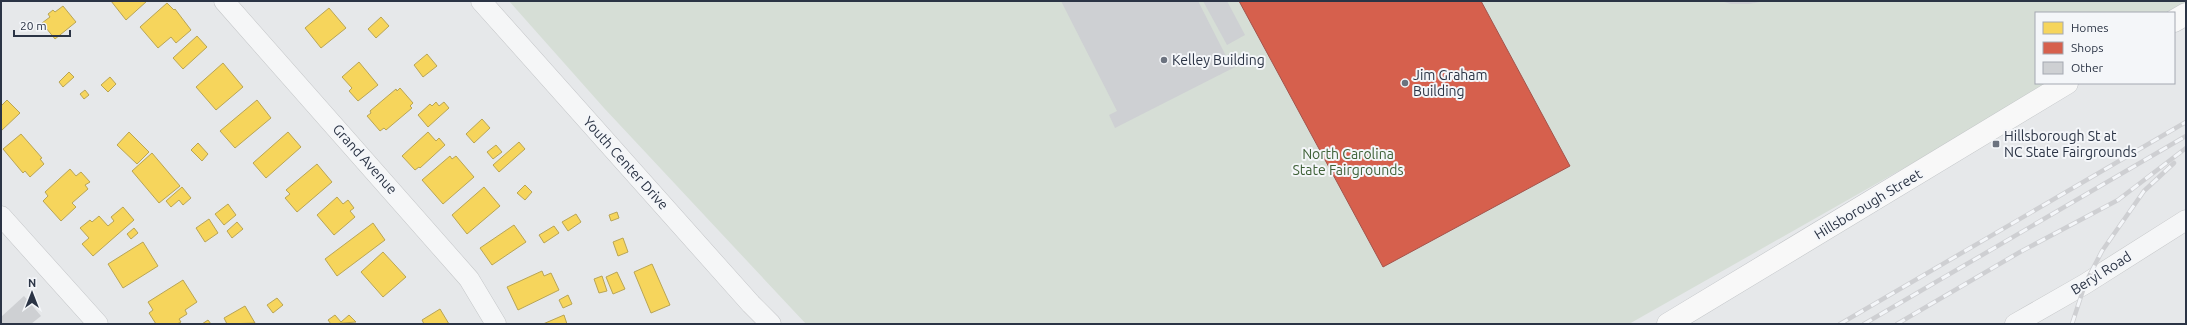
<svg xmlns="http://www.w3.org/2000/svg" width="2187" height="325" font-family="Ubuntu,sans-serif">
	<style>
		.green { fill: #d6ded6 }
		.homes { fill: #f6d55c; stroke: #b9a555 }
		.shops { fill: #d6604d; stroke: #a3534b }
		.building { fill: #ced0d3 }
		.lines { fill: none; stroke-linecap: round; stroke-linejoin: round }
		.minor-casing { stroke: #c4c6c8; stroke-width: 21 }
		.major-casing { stroke: #c2c5c8; stroke-width: 23 }
		.minor { stroke: #f5f6f7; stroke-width: 20 }
		.major { stroke: #f8f8f8; stroke-width: 22 }
		.rail-casing { stroke: #cecfd2; stroke-width: 4.5 }
		.rail { stroke: #f4f6f9; stroke-width: 3; stroke-dasharray: 9; stroke-linecap: butt }
		.poi-dot { fill: #6c737f; stroke: #f4f6f9; stroke-width: 1.5 }
		.labels { text-anchor: middle; dominant-baseline: central; stroke-width: 4; stroke-linejoin: round; paint-order: stroke }
		.poi-label { font-size: 14px; fill: #2b3445; stroke: #f4f6f9; text-anchor: start }
		.park-label { font-size: 14px; fill: #3f6138; stroke: #f4f6f9 }
		.street-label { font-size: 14px; fill: #2b3445; stroke: #f4f6f9 }
	</style>
	<rect width="100%" height="100%" fill="#e6e8ea"/>
	<path class="green" d="M509,1h1677v7l-12,5h-138v70h18l-425,241h-823l-202,-216z"/>
	<g class="homes">
		<path d="M111,1h36l-21,19z"/>
		<path d="M167,3l7,7 1,-1 16,21 -15,13 -5,-6 -13,11 -18,-21z"/>
		<path d="M63,6l13,16 -21,17 -13,-16 8,-6 -2,-3 5,-4 2,2z"/>
		<path d="M329,8l17,20 -25,20 -16,-20z"/>
		<path d="M381,17l8,9 -13,12 -8,-9z"/>
		<path d="M197,36l10,11 -24,22 -10,-11z"/>
		<path d="M427,54l10,12 -14,11 -9,-12z"/>
		<path d="M359,62l19,23 -20,16 -9,-10 3,-3 -10,-11z"/>
		<path d="M223,63l20,24 -27,23 -20,-23z"/>
		<path d="M69,72l5,5 -11,10 -4,-5z"/>
		<path d="M110,77l6,7 -8,8 -7,-7z"/>
		<path d="M400,88l13,15 -3,3 2,2 -26,22 -2,-2 -4,3 -13,-15 4,-3 -1,-2 26,-22 1,2z"/>
		<path d="M85,90l4,5 -5,4 -4,-5z"/>
		<path d="M7,100l13,13 -19,18v-25z"/>
		<path d="M257,100l14,18 -36,30 -15,-17z"/>
		<path d="M436,102l3,4 5,-4 5,6 -21,19 -10,-12 12,-11 2,2z"/>
		<path d="M482,119l8,9 -16,15 -8,-9z"/>
		<path d="M129,132l20,20 -12,12 -20,-19z"/>
		<path d="M288,132l13,15 -35,31 -13,-15z"/>
		<path d="M428,132l8,9 3,-3 6,7 -25,23 -1,-1 -4,3 -13,-14z"/>
		<path d="M21,134l21,24 -2,1 4,5 -14,13 -5,-6 -2,2 -20,-24z"/>
		<path d="M519,142l6,7 -26,23 -6,-7z"/>
		<path d="M198,143l10,11 -6,7 -11,-11z"/>
		<path d="M496,145l6,7 -9,7 -6,-7z"/>
		<path d="M152,153l28,33 -21,17 -27,-32z"/>
		<path d="M450,156l2,3 4,-3 18,21 -31,27 -21,-24z"/>
		<path d="M317,164l15,18 -35,30 -12,-14 5,-4 -4,-4z"/>
		<path d="M70,169l6,7 5,-4 9,10 -5,3 3,4 -16,14 4,4 -15,14 -18,-20 5,-5 -3,-4z"/>
		<path d="M525,185l7,7 -7,8 -8,-7z"/>
		<path d="M182,187l9,11 -8,7 -4,-5 -8,7 -5,-6z"/>
		<path d="M484,187l16,19 -33,28 -15,-19z"/>
		<path d="M337,197l6,7 5,-4 6,8 -4,3 5,6 -21,18 -17,-20z"/>
		<path d="M228,204l8,11 -12,10 -9,-11z"/>
		<path d="M123,207l11,13 -41,36 -11,-12 7,-6 -9,-10 10,-8 2,2 7,-6 9,10 6,-5 -3,-4z"/>
		<path d="M617,212l2,6 -8,3 -2,-6z"/>
		<path d="M576,214l5,8 -13,9 -6,-9z"/>
		<path d="M209,219l9,14 -13,9 -9,-14z"/>
		<path d="M237,222l6,7 -11,9 -5,-7z"/>
		<path d="M373,223l12,17 -48,36 -12,-17z"/>
		<path d="M514,225l12,17 -34,23 -12,-17z"/>
		<path d="M554,226l5,7 -15,10 -5,-8z"/>
		<path d="M134,228l4,5 -7,6 -4,-5z"/>
		<path d="M623,238l5,14 -10,4 -5,-14z"/>
		<path d="M143,242l15,24 -35,22 -15,-24z"/>
		<path d="M383,252l23,25 -23,20 -22,-25z"/>
		<path d="M652,264l18,41 -19,8 -17,-41z"/>
		<path d="M542,271l2,5 7,-3 8,17 -41,20 -11,-23z"/>
		<path d="M617,272l8,17 -12,5 -7,-17z"/>
		<path d="M602,276l5,15 -8,2 -5,-14z"/>
		<path d="M183,280l14,22 -12,8 2,4 -8,5 2,3 -4,2h-21l-7,-11 4,-3 -5,-8z"/>
		<path d="M568,295l4,9 -9,4 -4,-8z"/>
		<path d="M277,298l6,7 -10,8 -6,-8z"/>
		<path d="M245,306l10,17 -28,1 -3,-6z"/>
		<path d="M440,309l9,15h-25l-2,-4z"/>
		<path d="M335,315l6,7 8,-7 7,7 -25,2 -3,-4z"/>
		<path d="M564,315l3,9h-24z"/>
		<path d="M208,320l3,4h-9z"/>
	</g>
	<path class="shops" d="M1239,1h242l89,165 -187,101z"/>
	<g class="building">
		<path d="M1061,1h137l28,55 7,-4 6,13 -124,63 -6,-13 8,-4z"/>
		<path d="M1203,1h24l18,34 -18,10z"/>
		<path d="M1721,1h39v1l-11,2h-18z"/>
		<path d="M24,296l17,20 -10,8h-30v-7z"/>
	</g>
	<g class="lines">
		<g class="minor-casing">
			<g id="minor">
				<path d="M224,1l245,278 27,45"/>
				<path d="M481,1l270,303 20,20"/>
				<path d="M1,216l97,108"/>
				<path d="M2015,324l70,-40 101,-64"/>
			</g>
		</g>
		<g class="major-casing">
			<g id="major">
				<path d="M2174,21l12,-7"/>
				<path d="M1668,324l399,-241"/>
			</g>
		</g>
		<use href="#minor" class="minor"/>
		<use href="#major" class="major"/>
		<g class="rail-casing">
			<g id="rail">
				<path d="M1840,324l346,-202"/>
				<path d="M1864,324l322,-188"/>
				<path d="M1897,324l123,-72 98,-52 68,-52"/>
				<path d="M2072,324l13,-40 17,-33 42,-60 30,-28"/>
			</g>
		</g>
		<use href="#rail" class="rail"/>
	</g>
	<g class="poi-dot">
		<circle cx="1164" cy="60" r="4"/>
		<circle cx="1405" cy="83" r="4"/>
		<rect x="1992" y="140" width="8" height="8" rx="2"/>
	</g>
	<g class="labels">
		<g class="poi-label">
			<text x="1172" y="60">Kelley Building</text>
			<text x="1413" y="75">Jim Graham<tspan x="1413" dy="16">Building</tspan></text>
			<text x="2004" y="136">Hillsborough St at<tspan x="2004" dy="16">NC State Fairgrounds</tspan></text>
		</g>
		<g class="park-label">
			<text x="1348" y="154">North Carolina<tspan x="1348" dy="16">State Fairgrounds</tspan></text>
		</g>
		<g class="street-label">
			<text transform="translate(365 159) rotate(48)">Grand Avenue</text>
			<text transform="translate(626 163) rotate(48)">Youth Center Drive</text>
			<text transform="translate(1868 204) rotate(-31)">Hillsborough Street</text>
			<text transform="translate(2101 273) rotate(-32)">Beryl Road</text>
		</g>
	</g>
	<rect width="2187" height="325" fill="none" stroke="#2b3445" stroke-width="4"/>
	<rect x="2035" y="12" width="140" height="72" fill="#f4f6f9" stroke="#a4a8b1"/>
	<rect x="2043" y="22" width="20" height="12" fill="#f6d55c" stroke="#a4a8b1"/>
	<text x="2071" y="32" font-size="12" fill="#2b3445">Homes</text>
	<rect x="2043" y="42" width="20" height="12" fill="#d6604d" stroke="#a4a8b1"/>
	<text x="2071" y="52" font-size="12" fill="#2b3445">Shops</text>
	<rect x="2043" y="62" width="20" height="12" fill="#ced0d3" stroke="#a4a8b1"/>
	<text x="2071" y="72" font-size="12" fill="#2b3445">Other</text>
	<g transform="translate(32 293)" stroke="#f4f6f9" stroke-width="3" paint-order="stroke">
	<path d="M0-3L7 15L0 10L-7 15Z" fill="#2b3445"/>
	<text y="-6" font-size="11" font-weight="bold" text-anchor="middle" fill="#2b3445">N</text>
	</g>
	<path d="M14 30v6h56v-6" fill="none" stroke="#2b3445" stroke-width="2"/>
	<text x="20" y="30" font-size="12" fill="#2b3445" stroke="#f4f6f9" stroke-width="3" paint-order="stroke">20 m</text>
</svg>
